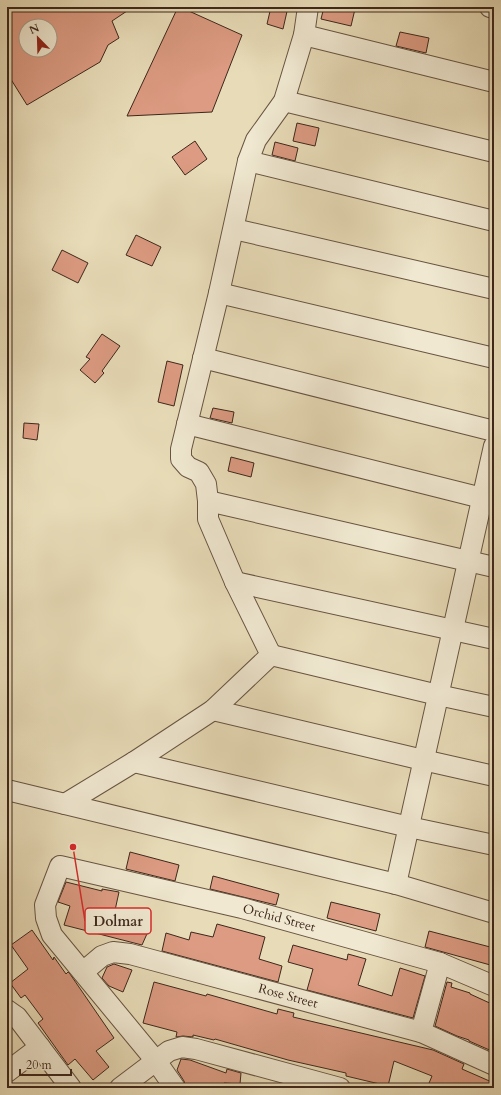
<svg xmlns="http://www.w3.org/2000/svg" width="501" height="1095" font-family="Cardo,serif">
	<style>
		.building { fill: #dc9b82; stroke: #3d271b; fill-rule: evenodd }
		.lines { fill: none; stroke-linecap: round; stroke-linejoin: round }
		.minor-casing { stroke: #685442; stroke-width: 22 }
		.minor { stroke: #f0e8d1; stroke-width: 20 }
		.labels { text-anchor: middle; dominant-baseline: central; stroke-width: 4; stroke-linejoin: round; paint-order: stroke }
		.street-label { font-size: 13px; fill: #3d271b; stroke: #f0e8d1 }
		.leader { fill: none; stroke: #d62828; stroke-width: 1.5 }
		.callout-dot { fill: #d62828; stroke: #f0e8d1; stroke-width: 1.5 }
		.callout { fill: #f0e8d1; stroke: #d62828; stroke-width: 1.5 }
		.callout-label { font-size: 14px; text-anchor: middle; font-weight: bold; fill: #3d271b }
	</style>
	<rect width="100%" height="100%" fill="#e8dcb8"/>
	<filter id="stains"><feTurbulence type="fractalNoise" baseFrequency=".005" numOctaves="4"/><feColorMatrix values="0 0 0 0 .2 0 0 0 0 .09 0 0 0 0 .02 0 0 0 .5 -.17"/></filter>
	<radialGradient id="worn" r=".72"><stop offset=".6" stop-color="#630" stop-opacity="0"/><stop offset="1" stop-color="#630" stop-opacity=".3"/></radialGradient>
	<g class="building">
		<path d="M7,7h126l-21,14 7,17 -11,7 -8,17 -73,43 -20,-32zM26,26h24v24h-24z"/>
		<path d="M178,7h2l62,28 -30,77 -85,4z"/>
		<path d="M271,7h17l-5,22 -16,-5z"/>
		<path d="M324,7h21l10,2 -4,17 -30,-7z"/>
		<path d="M400,32l29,6 -3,15 -30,-7z"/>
		<path d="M297,123l22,5 -4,18 -22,-5z"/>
		<path d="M195,141l12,18 -22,16 -13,-18z"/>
		<path d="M275,142l23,6 -3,13 -23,-6z"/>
		<path d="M136,235l25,12 -9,19 -26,-11z"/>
		<path d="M62,250l26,13 -10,20 -26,-13z"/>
		<path d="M102,334l18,12 -18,25 2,2 -9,10 -15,-13 10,-11 -4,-2z"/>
		<path d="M167,361l16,4 -9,41 -16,-4z"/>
		<path d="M213,408l21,4 -2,11 -22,-5z"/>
		<path d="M24,423l15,1 -2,16 -14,-2z"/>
		<path d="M231,457l23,6 -3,14 -23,-6z"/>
		<path d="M130,852l49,13 -4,16 -49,-12z"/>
		<path d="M213,876l66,18 -3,11 -66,-16z"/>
		<path d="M66,882l36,9v-2l17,3 -5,23 29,7 -1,3 8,2 -8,18 -78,-20 6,-19 -12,-4z"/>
		<path d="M331,902l49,12 -4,17 -49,-13z"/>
		<path d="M217,924l48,13 -6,22 23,7 -4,16 -116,-31 4,-18 23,7 2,-8 22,5z"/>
		<path d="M32,930l21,30 1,-3 12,17 2,-2 2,2 44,64 -18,13 13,16 -16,13 -18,-21 -7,6 -30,-42 5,-4 -18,-24 -4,3 -11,-15 18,-14 -17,-24z"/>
		<path d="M429,931l65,17v18l-69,-19z"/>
		<path d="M293,945l54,15 1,-6 18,5 -8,26 34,11 8,-28 25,8 -12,42 -106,-28 6,-21 -25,-7z"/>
		<path d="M114,964l18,6 -9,22 -14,-6 -7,-8 5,-11z"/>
		<path d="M154,982l52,14 1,-2 70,20 1,-5 16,4 -1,4 140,33 31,14 -2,5 32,14v5h-67l5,-12 -38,-15 -6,25 -42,-10v-3l-58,-13 -73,-21 -1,1 -21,-5v2l-10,-1 -7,1 1,-5 -34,-9z"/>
		<path d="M447,982l5,1 -1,4 19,6v1l24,11v47l-25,-11v-1l-12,-4 -22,-10z"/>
		<path d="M181,1059l9,1 36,13 1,-4 14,4 -1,11 -16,-1 -1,5h-37l-2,-7 -7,-11z"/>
	</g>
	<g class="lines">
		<g class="minor-casing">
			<g id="minor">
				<path d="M490,7l4,1"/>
				<path d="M304,35l190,47"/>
				<path d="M284,101l210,51"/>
				<path d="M248,161l246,60"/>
				<path d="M234,229l260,60"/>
				<path d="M219,293l275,65"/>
				<path d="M203,358l291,73"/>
				<path d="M187,424l295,74"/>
				<path d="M208,501l286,66"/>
				<path d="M235,582l259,57"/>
				<path d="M271,655l167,40 56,12"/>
				<path d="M213,710l210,50 71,16"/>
				<path d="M134,762l275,65 85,18"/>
				<path d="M7,790l389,94 98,29"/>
				<path d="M65,804l69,-42 79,-52 58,-55 -36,-73 -27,-63v-18l-2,-17 -7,-12 -11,-5 -7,-8v-10l38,-156 29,-132 8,-21 28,-39 20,-66 4,-28"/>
				<path d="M396,884l98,-438"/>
				<path d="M83,972l19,-16 11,-4 17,2 291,78 73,33"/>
				<path d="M7,1010l10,7 54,71"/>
				<path d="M421,1032l19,-69"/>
				<path d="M7,1072l33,-25"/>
				<path d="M120,1088l49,-37 13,-4 14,2 144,39"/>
				<path d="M175,1088l-19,-27 -104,-126 -6,-17 -1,-13 15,-39 182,42 198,55 54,23"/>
			</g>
		</g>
		<use href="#minor" class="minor"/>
	</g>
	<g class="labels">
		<g class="street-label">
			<text transform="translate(279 918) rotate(15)">Orchid Street</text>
			<text transform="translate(288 996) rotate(15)">Rose Street</text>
		</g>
	</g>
	<path class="leader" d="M73 847L85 921"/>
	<circle class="callout-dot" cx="73" cy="847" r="4"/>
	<rect class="callout" x="85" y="908" width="66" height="26" rx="4"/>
	<g class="callout-label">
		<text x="118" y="926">Dolmar</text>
	</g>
	<rect width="501" height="1095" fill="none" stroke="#e8dcb8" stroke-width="24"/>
	<rect x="8" y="8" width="485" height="1079" fill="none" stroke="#3d271b" stroke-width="2"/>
	<rect x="12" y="12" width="477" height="1071" fill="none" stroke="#3d271b"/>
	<g transform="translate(38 38) rotate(337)"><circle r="19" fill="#f0e8d1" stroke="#a89b88"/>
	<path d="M0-3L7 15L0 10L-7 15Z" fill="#8f2418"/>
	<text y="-6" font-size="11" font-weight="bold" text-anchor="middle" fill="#3d271b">N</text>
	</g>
	<path d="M20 1069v6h51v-6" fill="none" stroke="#3d271b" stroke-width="2"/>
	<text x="26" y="1069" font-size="12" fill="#3d271b" stroke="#f0e8d1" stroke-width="3" paint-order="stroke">20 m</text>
	<rect width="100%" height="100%" filter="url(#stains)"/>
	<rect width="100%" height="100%" fill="url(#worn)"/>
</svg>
